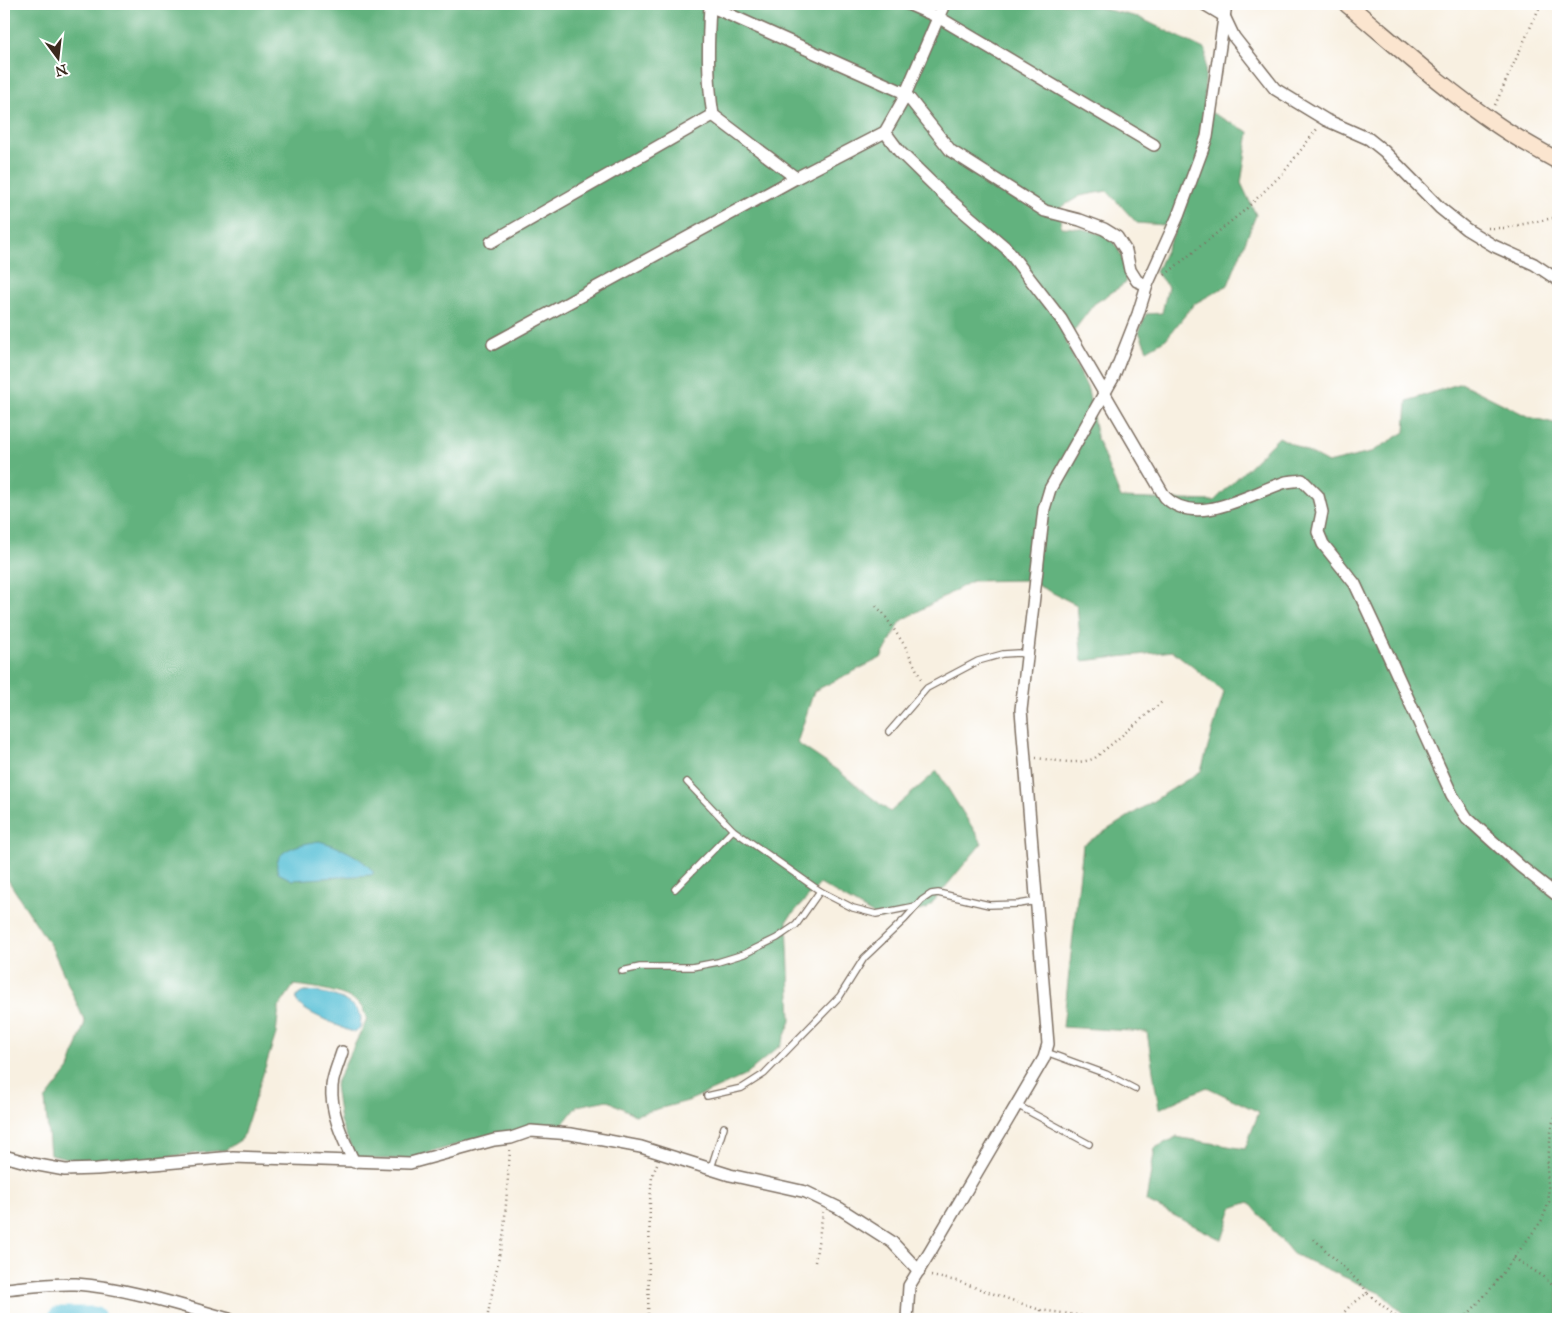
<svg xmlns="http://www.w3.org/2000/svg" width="1562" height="1323" font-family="'IM FELL Great Primer',serif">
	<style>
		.forest { fill: #62b27e; stroke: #4e6e4e }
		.water { fill: #5ac1d7; stroke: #4a767a }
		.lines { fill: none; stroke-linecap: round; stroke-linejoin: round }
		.river { stroke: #5ac1d7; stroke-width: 25 }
		.lane-casing { stroke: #7d6f62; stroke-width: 8 }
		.street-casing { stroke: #7d6f62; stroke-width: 14 }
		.secondary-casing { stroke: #7d6f62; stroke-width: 19 }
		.path { stroke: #7d6f62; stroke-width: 2.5; stroke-dasharray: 1 4; stroke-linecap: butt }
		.lane { stroke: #fff; stroke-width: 5.5 }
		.street { stroke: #fff; stroke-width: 11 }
		.secondary { stroke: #fbe5cf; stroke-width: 16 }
	</style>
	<rect width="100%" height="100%" fill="#fff"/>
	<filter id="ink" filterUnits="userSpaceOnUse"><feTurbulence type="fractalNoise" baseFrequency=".02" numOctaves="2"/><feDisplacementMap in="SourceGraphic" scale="10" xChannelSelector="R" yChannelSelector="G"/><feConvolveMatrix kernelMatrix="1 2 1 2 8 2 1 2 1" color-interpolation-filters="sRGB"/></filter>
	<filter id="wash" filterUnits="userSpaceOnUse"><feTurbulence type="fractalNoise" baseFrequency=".0096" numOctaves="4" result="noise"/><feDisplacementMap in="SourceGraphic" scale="20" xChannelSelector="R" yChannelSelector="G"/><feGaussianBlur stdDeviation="1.12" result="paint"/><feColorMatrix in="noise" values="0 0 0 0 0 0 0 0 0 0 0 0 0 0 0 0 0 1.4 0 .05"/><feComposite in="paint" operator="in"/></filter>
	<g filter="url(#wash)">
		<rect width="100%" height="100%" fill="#f8f0e1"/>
		<path class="forest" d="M4,4h1078l56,13 68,33 -2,59 45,23 -8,51 15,32 -28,70 -34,19 -28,35 -19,11 -8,-18 7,-18 16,-1 6,-26 -12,-15 18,-39 -10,-8 -27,-2 -30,-32 -27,5 -20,12 1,19c21,1 52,4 60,28 3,9 4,19 5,28l-32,21 -28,37 22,49 9,49 24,59 93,3 65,-64 49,26 42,-10 35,-21 2,-31 54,-18 68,34 29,7v895h-149l-27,-25 -89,-40 -44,-52 -17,6 -10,32 -76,-39 9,-53 21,-11 69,12 14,-37 -52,-25 -48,22 -12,-77 -84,-5 20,-182 118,-74 23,-79 -51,-41 -91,10 -5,-56 -50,-25 -55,1 -71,40 -20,37 -67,33 -17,52 40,27 53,42 47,-41 45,72 -55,66 -46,10 -61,-35 -33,36 4,101 -10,24 -37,31 -56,25 -53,14 -28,-15 -30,6 -15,19 -87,14 -65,20h-54l-16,-38 -5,-36 32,-66c-2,-4 -4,-11 -7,-14 -14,-14 -48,-18 -66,-20l-15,22 -3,27 -34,105 -17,11 -128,15 -47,-11 -5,-54 24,-31 16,-47 -33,-74 -48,-74z"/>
		<g class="water">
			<path d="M319,841c19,5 43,15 55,32l-3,2 -79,5 -14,-7c-8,-24 24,-29 41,-32z"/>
			<path d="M306,991c19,1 47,7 55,26l-1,11 -6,4c-10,-2 -16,-7 -26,-11 -8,-4 -50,-20 -22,-30z"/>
		</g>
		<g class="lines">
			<path class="river" d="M60,1319h33"/>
		</g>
	</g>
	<g filter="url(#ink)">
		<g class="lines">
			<g class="lane-casing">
				<g id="lane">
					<path d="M889,732l38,-44 51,-27 25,-7 16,-1 9,2"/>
					<path d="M687,782l46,48 87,61 33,17 23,6 40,-8"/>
					<path d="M675,889l58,-59"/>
					<path d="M622,971l18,-4h52l26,-5 26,-8 33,-16 19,-13 24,-34"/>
					<path d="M1046,1052l60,22 29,15"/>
					<path d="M707,1096l35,-8 22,-14 76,-78 24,-38 41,-39 17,-19 9,-6 7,-1 51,12 30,-1 18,-3"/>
					<path d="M1017,1105l72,39"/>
					<path d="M711,1168l13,-41"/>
				</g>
			</g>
			<g class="street-casing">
				<g id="street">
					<path d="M908,4l30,13 216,128"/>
					<path d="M1204,4l20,12 10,21 41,52 51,31 43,19 15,12 56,57 26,21 28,17 40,18 24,16"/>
					<path d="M885,132l14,19 44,43 63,54 55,71 104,178c32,32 87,-5 121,-15 5,-1 11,-1 16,-2l16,16 4,16 -4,20 5,12 32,40 30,64 67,147 15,23 53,48 38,30"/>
					<path d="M796,178l-83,-63c-6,-37 -5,-72 -3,-109l195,87 46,58 94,60 35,9 24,9 13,8 9,14 4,19 7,11 10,4"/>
					<path d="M491,242l222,-127"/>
					<path d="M493,344l303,-166 89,-46 17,-30 42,-98"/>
					<path d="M342,1052c-3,10 -9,23 -10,34 -2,26 11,53 22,76"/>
					<path d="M4,1156l29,8 32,6 32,-1 136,-12 177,6 84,-23 17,-2 20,-7 40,3 70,13 89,28 76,17 33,16 53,34 27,29"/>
					<path d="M4,1289c23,-2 49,-6 72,-5 52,4 103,21 153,35"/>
					<path d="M907,1319l2,-33 21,-34 114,-194 4,-14 -27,-334 23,-201 6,-20 63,-111 25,-64 9,-29 31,-69 29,-79 19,-133"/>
				</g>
			</g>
			<g class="secondary-casing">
				<path id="secondary" d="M1347,4c49,41 96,84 149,120 20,14 41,25 62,37"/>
			</g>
			<g class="path">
				<path d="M1495,105l46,-101"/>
				<path d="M1488,228h16l54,-11"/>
				<path d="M1165,275l80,-65 39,-38 33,-43"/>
				<path d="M876,606l7,7 22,33 17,35"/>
				<path d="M1036,758c19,2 41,8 59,0l68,-57"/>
				<path d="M1314,1239l49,47 4,7"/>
				<path d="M1514,1258l30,19 14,14"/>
				<path d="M815,1262l8,-50"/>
				<path d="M931,1276l26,5 83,29 66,9"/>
				<path d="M1040,1310v9"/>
				<path d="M487,1319l17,-88 6,-81"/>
				<path d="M648,1319l2,-118 2,-24 5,-13"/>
				<path d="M1338,1319l11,-12 18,-14 32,26"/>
				<path d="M1464,1319l29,-33 49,-66 7,-18 -2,-34 5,-44 6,-13"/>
			</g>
			<use href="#lane" class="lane"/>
			<use href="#street" class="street"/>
			<use href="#secondary" class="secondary"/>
		</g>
	</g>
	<rect width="1562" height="1323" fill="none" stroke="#fff" stroke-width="20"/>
	<g transform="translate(58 58) rotate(165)" stroke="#ffffff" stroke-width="4" paint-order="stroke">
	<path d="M0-4L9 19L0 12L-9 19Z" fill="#3b2a1e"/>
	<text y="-8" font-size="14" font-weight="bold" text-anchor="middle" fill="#3b2a1e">N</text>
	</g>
</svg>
